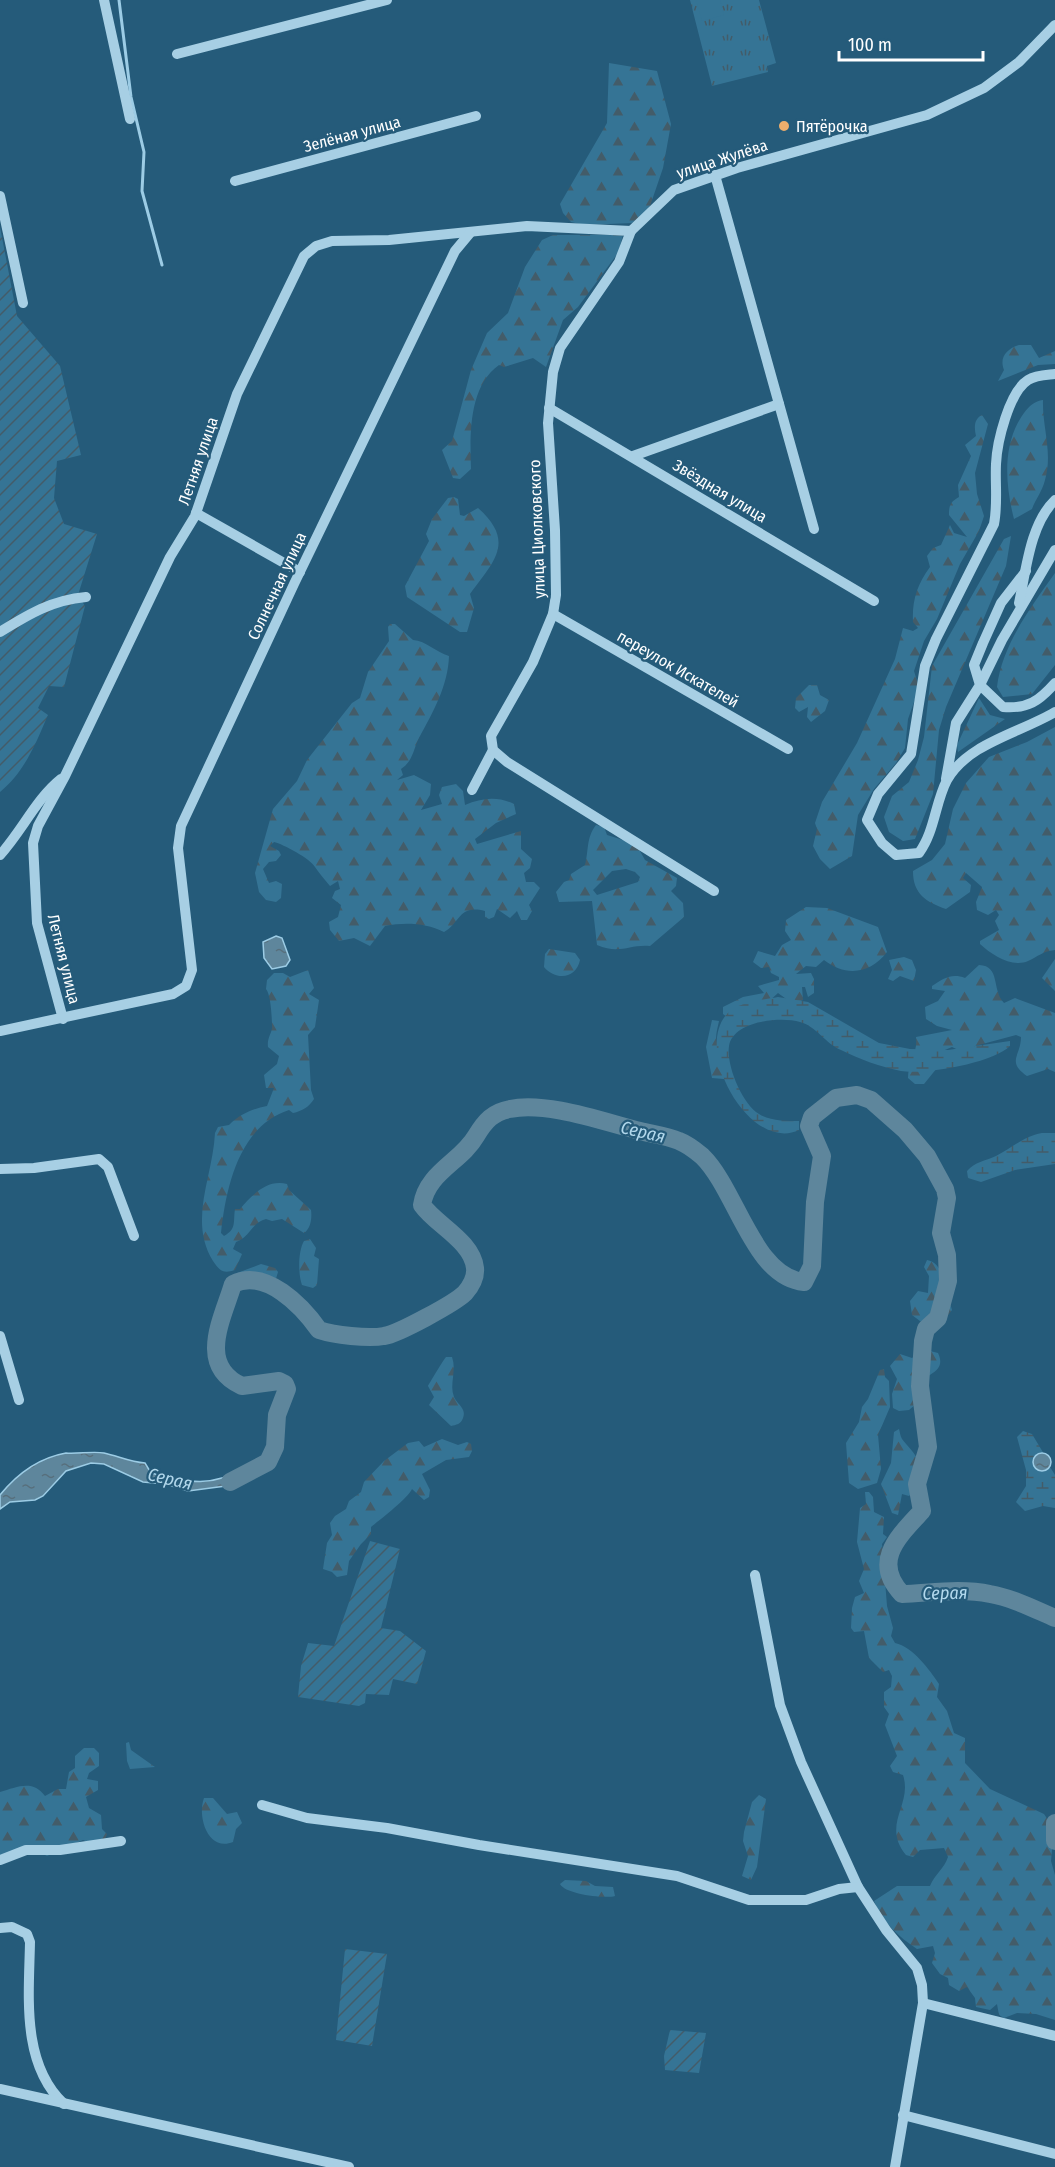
<svg xmlns="http://www.w3.org/2000/svg" width="1055" height="2167" font-family="'Fira Sans Condensed',sans-serif">
	<style>
		.grass { fill: url(#grass-tufts) }
		.forest { fill: url(#forest-firs); fill-rule: evenodd }
		.wetland { fill: url(#wetland-marsh) }
		.garden { fill: url(#garden-furrows) }
		.pitch { fill: #357495 }
		.water { fill: url(#water-ripples); stroke: #9ccce5; stroke-width: 1.5 }
		.lines { fill: none; stroke-linecap: round; stroke-linejoin: round }
		.stream { stroke: #9ccce5; stroke-width: 3 }
		.river { stroke: #5e869c; stroke-width: 18 }
		.minor { stroke: #a7cfe4; stroke-width: 10 }
		.poi-dot { fill: #eeae6c; stroke: #255b7a; stroke-width: 2 }
		.labels { text-anchor: middle; dominant-baseline: central; stroke-width: 4.5; stroke-linejoin: round; paint-order: stroke }
		.poi-label { font-size: 16px; fill: #fff; stroke: #255b7a; text-anchor: start }
		.street-label { font-size: 16px; fill: #fff; stroke: #255b7a }
		.water-label { font-size: 18px; font-style: italic; fill: #b2d8ec; stroke: #255b7a }
	</style>
	<defs>
		<pattern id="grass-tufts" width="24" height="20" patternUnits="userSpaceOnUse" patternTransform="scale(1.5)"><rect width="24" height="20" fill="#357495"/><path d="M3 7l-1-3M5 7V3M7 7l1-3M15 17l-1-3M17 17v-4M19 17l1-3" fill="none" stroke="#435c69"/></pattern>
		<pattern id="forest-firs" width="22" height="20" patternUnits="userSpaceOnUse" patternTransform="scale(1.5)"><rect width="22" height="20" fill="#357495"/><path d="M5 1l3.5 6h-7zM16 11l3.5 6h-7z" fill="#435c69"/></pattern>
		<pattern id="wetland-marsh" width="20" height="14" patternUnits="userSpaceOnUse" patternTransform="scale(1.5)"><rect width="20" height="14" fill="#357495"/><path d="M1 5h8M5 5V1M11 12h8M15 12V8" fill="none" stroke="#435c69"/></pattern>
		<pattern id="garden-furrows" width="10" height="10" patternUnits="userSpaceOnUse" patternTransform="scale(1.5)"><rect width="10" height="10" fill="#357495"/><path d="M-1 1l2-2M0 10L10 0M9 11l2-2" fill="none" stroke="#435c69"/></pattern>
		<pattern id="water-ripples" width="26" height="14" patternUnits="userSpaceOnUse" patternTransform="scale(1.5)"><rect width="26" height="14" fill="#5e869c"/><path d="M2 4q2-2 4 0t4 0M15 11q2-2 4 0t4 0" fill="none" stroke="#576f7c"/></pattern>
	</defs>
	<rect width="100%" height="100%" fill="#255b7a"/>
	<path class="grass" d="M690,0h69l17,63 -9,3 1,6 -56,14z"/>
	<g class="forest">
		<path d="M609,63l48,8 14,53 -8,44 -14,41 -17,14 -48,2 -13,-3 -8,-9 -3,-9 47,-81z"/>
		<path d="M553,235h70l-5,18 -40,54 -15,13 -17,47 -13,-9 -29,9 -5,-2c-31,22 -29,71 -28,104l-11,10 -7,-1 -11,-28 10,-9 19,-71 16,-37 21,-20 17,-46 17,-27z"/>
		<path d="M1019,345h12l8,13 16,-7v13l-17,1 -40,16 6,-11c-5,-13 3,-21 15,-25z"/>
		<path d="M1043,400c-1,27 10,52 2,80 -3,12 -9,18 -13,29l-18,10c-9,-35 -12,-76 10,-106 5,-7 11,-12 19,-13z"/>
		<path d="M982,415l6,9 -13,49 2,21 7,22 -5,15 -19,33 -23,55 -13,22 -10,30 5,17 -11,31 -3,29 -9,15 -22,26 -16,26 -6,41 -22,13 -10,-10 -7,-13 4,-17 -2,-6 7,-21 35,-59 38,-84 8,-31 10,3 5,-3 -5,-6c-1,-22 4,-37 17,-55l-3,-11 6,-8 8,-3 9,-20 4,8 13,4 -18,-22c0,-9 1,-13 10,-18l-1,-12 13,-29 -6,-11 11,-9c-2,-9 -2,-17 6,-21z"/>
		<path d="M454,497l4,2 2,16 4,1 14,-8c38,34 16,53 -8,86l4,14 -7,24h-7l-53,-35 -2,-11 24,-45 -3,-7 6,-15 16,-21z"/>
		<path d="M1011,536l-5,30 -60,141 -7,23 -6,64 -18,45 -12,2 -14,-9 -5,-15 8,-21 17,-14 9,-22 6,-23 8,-71 72,-127z"/>
		<path d="M1055,573v92l-23,29 -29,3 -6,-10c5,-42 34,-80 58,-114z"/>
		<path d="M390,624h5l18,16c13,1 23,12 36,16 -1,30 -16,56 -30,82 -6,12 -6,23 -18,31l2,6 -6,5 17,-5 17,9 -1,11 -9,15 21,-6 -3,-9 3,-8 14,-3 7,7 2,14c17,-7 32,-9 49,-1l2,10 -20,9 -21,16 2,5 44,-13v18l11,10 -2,9 -6,5 2,9h8l6,6 -11,17 3,6 -5,9h-6l-4,-9 -7,7 -13,-9 -3,8 -5,2 -4,-2v-6c-27,-7 -25,13 -41,21 -18,-9 -39,-10 -59,-6l-15,20 -16,-8 -15,3 -9,-11 -1,-8 9,-5 3,-12 -9,-7 3,-7 5,-2 -2,-8 -8,5c-6,-7 -10,-12 -15,-19 -4,-8 -32,-23 -41,-25l-4,4 9,5 2,4 -5,6 -7,1 -6,7 6,14 7,-2 6,3 -1,14 -5,4 -10,-2 -7,-8 -4,-19 18,-64 24,-28 10,-21 45,-57 8,-5 8,-26 21,-31 -1,-14z"/>
		<path d="M809,685h8l3,10 9,5 -4,11 -14,11 -4,-5 1,-10 -9,5 -4,-4 1,-10z"/>
		<path d="M979,698l11,17 15,4 -47,33 -1,-7z"/>
		<path d="M1055,727v223c-14,2 -16,6 -27,11 -16,7 -36,-6 -48,-17v-3l19,-11 -4,-9 4,-6 -3,-5 -8,5 -11,-5 -1,-8 6,-15 -16,-14 -3,5 8,7 -1,7 -24,17c-20,-7 -33,-15 -33,-38l19,-11 13,-16 8,-35 13,-26 23,-26 38,-15z"/>
		<path d="M596,825l8,2 3,8 29,9 9,16 32,18 -1,8 -5,5 12,12 1,14 -34,29c-21,-2 -30,9 -53,-1l-5,-44 -33,1 -3,-10 8,-10 5,-2 2,-6 14,-9c4,-15 1,-27 11,-40zM626,869l9,3 5,5 -2,5 -41,13 -4,-5 19,-19z"/>
		<path d="M806,907l21,1 51,19 9,25c-17,22 -41,25 -63,8l-8,7 -10,-1 -10,8 15,-1 3,6v14l-6,4 -3,-10h-3l1,13c-12,6 -16,-1 -25,-7l-11,10 -40,14 -4,-3v-7l20,-10 21,-4 -6,-7 21,-6v-3l-8,-4 -2,-6 -8,1 -8,-6 5,-11 17,5 7,-11 9,-5 -6,-9 1,-11z"/>
		<path d="M549,949l26,4 5,7c-4,19 -24,21 -36,7l1,-13z"/>
		<path d="M904,957l8,3 4,10 -2,11 -14,-5 -7,5 -5,-2 4,-9 -3,-10z"/>
		<path d="M1055,959v32l-13,-13z"/>
		<path d="M979,965c22,1 12,24 25,38l11,-5 40,15v59l-7,-3 -21,7c-21,-15 -6,-20 -6,-39l-5,-2 -41,11 -10,7 -13,-6 -24,10 9,11 -13,16h-9l-7,-6c0,-15 10,-25 8,-41l36,-7 -15,-4 -11,-7 -1,-12 13,-6 7,-10 -13,-2v-3c12,-8 20,-13 33,-8z"/>
		<path d="M308,970l6,18 -5,6 10,6 -4,27 -7,8 3,55 3,9c-5,8 -12,12 -21,14l-4,-3c-50,16 -63,77 -68,123l3,3c13,-7 9,-14 11,-27h5c12,-14 27,-30 47,-25l2,6 22,20c1,8 0,18 -7,23l-22,-14 -10,2 -6,-2c-15,4 -16,18 -30,23l-3,7 9,5 -7,16c-12,4 -15,1 -22,-9 -25,-41 0,-84 2,-128l3,-6 11,-2c11,-11 23,-16 38,-19l7,-18h-8l-2,-13 13,-11 2,-8 -11,-9c-1,-9 3,-12 4,-19 0,-10 -1,-33 -6,-39l1,-9 7,-7h9l7,4z"/>
		<path d="M712,1020l7,1c-3,14 -6,21 5,32v26l-12,-1 -6,-31z"/>
		<path d="M310,1239l6,9 -2,8 5,3 -2,26 -4,3 -11,-3c-4,-11 -4,-34 2,-44z"/>
		<path d="M927,1260c15,3 14,18 22,28v12l3,10 -7,9 -21,5 -12,-9 -2,-14 8,-10 10,2 1,-17 -5,-9z"/>
		<path d="M261,1264l14,4 3,4 -3,10 -8,-1 -15,7 -13,-5 -2,-10z"/>
		<path d="M930,1351l8,2c8,17 -7,20 -19,29l-1,9h-6l4,13 -7,6 -10,1 -6,-3 -1,-14 5,-15 -7,-13 10,-12 12,4 7,-5 5,5z"/>
		<path d="M446,1357h6c5,14 -3,27 2,40 3,7 13,12 9,21 -2,6 -7,7 -12,8l-22,-21 5,-8 -6,-11c1,-2 16,-27 18,-29z"/>
		<path d="M884,1369l1,8 4,4 1,26 -12,28 3,34 -4,14 -19,6 -9,-6 -3,-40 13,-21 3,-15 6,-8 12,-29z"/>
		<path d="M899,1429c1,3 1,7 3,10 9,12 26,23 9,39l4,12 -6,6 -7,-2 -4,21 -6,-2 -11,-29 10,-21 3,-31z"/>
		<path d="M442,1439l16,6 9,-3 4,2 1,7 -3,6 -23,3 -24,14 8,16 -1,7 -5,3 -12,-11c-5,10 -30,29 -41,38v7l-10,10 -12,17 -2,14 -10,2 -5,-5 -9,-3 4,-26 5,-8 -2,-12 5,-7 11,-7 3,-8 12,-9 3,-10 20,-21 24,-18 11,-2 5,6z"/>
		<path d="M865,1492h4l4,5 1,15 10,5 -1,17 4,3 -5,7 5,62 6,22 -2,8 4,7c18,4 34,26 44,41l-2,13 10,14 7,22 11,5v25l25,26 54,25 4,6 7,-6 -4,47 4,14v145l-19,-6 -19,-1 -13,5 -5,-3 -2,-11 -7,6 -14,-3 -1,-9 -8,-11 -8,4 -10,-6 -1,-7 -8,-4 -8,-11 3,-10 -2,-7 -16,3c-18,-12 -35,-27 -43,-48l23,-15h33c5,-12 14,-17 18,-29l-4,-9 -24,2 -7,7 -7,-2c-25,-31 7,-50 -3,-80l-10,-3 -3,-6 7,-10 -12,-31 4,-11 -5,-7v-15l7,-5 1,-11 -3,-6 -6,2 -14,-14 -5,-27 -10,1 -3,-4 1,-20 3,-11 9,-4 -5,-12 5,-12 -7,-27 3,-34 6,-4z"/>
		<path d="M129,1742l2,8 24,17 -25,2 -3,-8 -1,-18z"/>
		<path d="M84,1748h10l5,5v13l-10,7 -2,6 11,2v9l-12,7 3,11 12,7 1,14 5,5 -3,8 -11,2 -10,-4 -36,16 -10,-5 -37,6v-65c17,-5 33,-13 45,4l13,-7h8l3,-17 6,-4v-12z"/>
		<path d="M759,1795l7,4 -9,68 -6,13 -9,-4 6,-20 -5,-15 1,-9 8,-30z"/>
		<path d="M204,1798h9l14,16 10,-2 5,11 -6,6 -3,13c-25,10 -36,-25 -29,-44z"/>
		<path d="M565,1880l21,1 9,5 18,1 2,9c-11,3 -50,-2 -55,-12z"/>
	</g>
	<g class="wetland">
		<path d="M778,997l30,5 71,41 31,6 38,1 62,-9v5c-17,17 -85,29 -109,25 -20,-4 -42,-12 -60,-21 -15,-6 -25,-24 -41,-28 -19,-6 -67,-1 -71,24 -3,19 13,58 30,68 11,7 28,7 40,7v9c-48,23 -105,-77 -73,-115 11,-13 36,-15 52,-18z"/>
		<path d="M1042,1133h13v31l-40,6 -34,12 -13,-4 -1,-7c8,-9 18,-10 29,-15 16,-8 28,-20 46,-23z"/>
		<path d="M1023,1431l9,3 12,20 1,17 5,-4 5,8v33l-12,-2 -18,5 -9,-9 10,-16v-16l-9,-33z"/>
	</g>
	<g class="garden">
		<path d="M0,227l17,89 43,50 21,89 -24,6 -3,37 10,26 33,10 -19,61 7,11 -21,81 -15,-1 -11,22 10,7c-13,30 -23,56 -48,77z"/>
		<path d="M370,1541l30,8 -19,79 19,3 26,20 -9,33 -24,-5 -4,16 -23,-1 -1,9 -6,3 -61,-9 3,-31 7,-23 26,3z"/>
		<path d="M345,1949l42,5 -15,92 -36,-6z"/>
		<path d="M670,2030l36,3 -7,40 -34,-3 -1,-14z"/>
	</g>
	<path class="pitch" d="M696,0h24l4,15 -22,6z"/>
	<g class="water">
		<path d="M276,936l6,2 8,22 -4,6 -14,3 -8,-11 -1,-16z"/>
		<circle cx="1042" cy="1462" r="9"/>
		<path d="M66,1453c12,1 27,-2 38,0 14,3 26,9 41,10l6,10c37,10 62,15 97,-7l4,8 -26,12 -38,5 -23,-7 -22,-2 -39,-18 -13,-1 -25,8 -23,25 -8,4 -25,2 -10,7v-14c17,-21 38,-37 66,-42z"/>
	</g>
	<g class="lines">
		<path class="stream" d="M119,0l12,97 13,55 -2,39 20,74"/>
		<g class="river">
			<path d="M230,1482l38,-20 7,-15 2,-32 10,-26 -2,-5 -6,-3 -37,5c-46,-21 -19,-68 -9,-102 33,-16 69,22 86,46 15,5 49,9 65,6 14,-2 71,-33 81,-43 6,-7 11,-16 10,-25 -3,-27 -39,-43 -53,-63 5,-33 39,-43 54,-69 9,-15 17,-24 34,-27 36,-8 94,13 130,22 12,3 27,5 39,10 8,3 17,10 23,15 35,34 51,121 102,126l8,-16 3,-64 7,-46 -13,-30 3,-9 24,-19 21,-3 14,5 34,30 22,26 18,33 2,9 -6,35 6,22 1,26 -10,37 -12,11 -3,12 -3,45 8,61 -11,37 5,27c-23,25 -51,50 -20,83 29,-1 59,-6 88,0 23,4 44,15 65,24"/>
			<path d="M1055,1823v18"/>
		</g>
		<g class="minor">
			<path d="M104,0l26,119"/>
			<path d="M177,54l210,-54"/>
			<path d="M715,175l99,354"/>
			<path d="M235,181l241,-65"/>
			<path d="M0,196l23,107"/>
			<path d="M1055,374c-8,1 -19,1 -27,6 -19,12 -31,62 -32,84 -1,20 2,40 -2,60l-58,115 -11,27 -14,88 -33,40 -11,26 15,23 14,12 23,-2c16,-22 16,-50 28,-73 21,-37 73,-47 108,-68"/>
			<path d="M549,408l325,193"/>
			<path d="M633,456l146,-52"/>
			<path d="M196,513l104,59"/>
			<path d="M1055,550l-53,90 -22,45 23,22c25,2 36,-6 52,-24"/>
			<path d="M1019,603c7,-32 11,-79 36,-103"/>
			<path d="M553,614l235,135"/>
			<path d="M0,632c29,-18 52,-32 86,-35"/>
			<path d="M946,779l10,-56 24,-38 -6,-20 9,-22 18,-40 25,-32"/>
			<path d="M472,790l21,-40"/>
			<path d="M0,855c22,-24 36,-56 61,-76"/>
			<path d="M714,891l-207,-129 -14,-12 -2,-14 42,-74 20,-48 3,-19 -1,-65 -7,-107 5,-51 7,-24 59,-86 12,-31 43,-41 63,-22 190,-53 57,-27 35,-26 36,-37"/>
			<path d="M63,1019l-26,-96 -4,-80 5,-17 27,-50 105,-219 25,-41 42,-122 67,-138 12,-10 16,-5 57,-1 138,-14 104,5"/>
			<path d="M0,1031l173,-37 13,-8 6,-16 -14,-122 3,-22 113,-242 161,-333 15,-18"/>
			<path d="M0,1169l34,-1 65,-9 9,8 26,69"/>
			<path d="M0,1336l19,64"/>
			<path d="M755,1575l25,130 21,57 57,125 28,43 31,38 5,17 1,18 -28,164"/>
			<path d="M262,1805l45,13 80,10 92,17 198,31 72,24h57l33,-11 19,-2"/>
			<path d="M0,1860l26,-10h34l61,-9"/>
			<path d="M0,1928l12,-1 15,7 3,8c-1,54 -9,122 34,162"/>
			<path d="M923,2003l132,33"/>
			<path d="M0,2089l349,78"/>
			<path d="M903,2115l152,39"/>
		</g>
	</g>
	<circle class="poi-dot" cx="784" cy="126" r="6"/>
	<g class="labels">
		<g class="poi-label">
			<text x="796" y="126">Пятёрочка</text>
		</g>
		<g class="street-label">
			<text transform="translate(352 134) rotate(-15)">Зелёная улица</text>
			<text transform="translate(722 159) rotate(-18)">улица Жулёва</text>
			<text transform="translate(198 461) rotate(-71)">Летняя улица</text>
			<text transform="translate(720 491) rotate(31)">Звёздная улица</text>
			<text transform="translate(537 529) rotate(-92)">улица Циолковского</text>
			<text transform="translate(277 586) rotate(-65)">Солнечная улица</text>
			<text transform="translate(678 669) rotate(30)">переулок Искателей</text>
			<text transform="translate(64 959) rotate(76)">Летняя улица</text>
		</g>
		<g class="water-label">
			<text transform="translate(643 1132) rotate(13)">Серая</text>
			<text transform="translate(170 1479) rotate(13)">Серая</text>
			<text transform="translate(945 1593) rotate(-1)">Серая</text>
		</g>
	</g>
	<path d="M839 51v9h144v-9" fill="none" stroke="#ffffff" stroke-width="3"/>
	<text x="848" y="51" font-size="18" fill="#ffffff" stroke="#255b7a" stroke-width="4.5" paint-order="stroke">100 m</text>
</svg>
